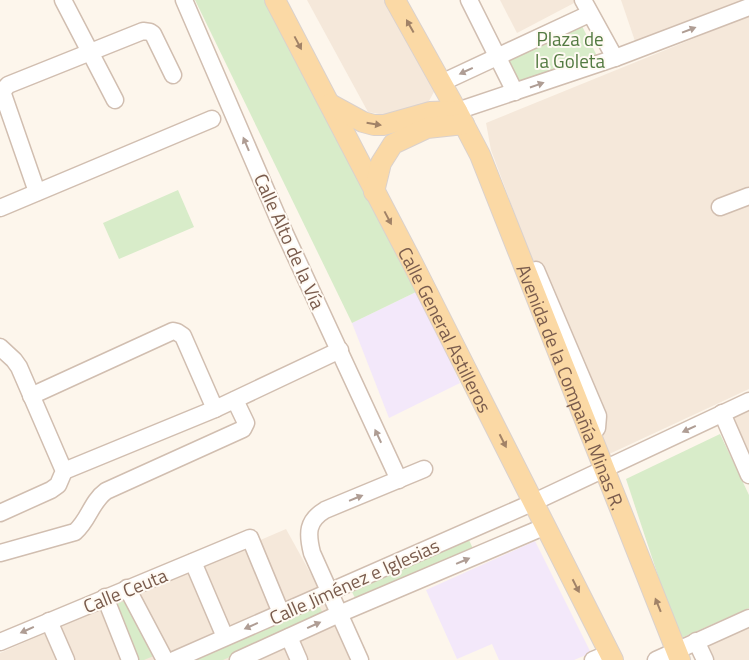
<svg xmlns="http://www.w3.org/2000/svg" width="749" height="660" font-family="'Titillium Web',sans-serif">
	<style>
		.residential { fill: #f5e8da }
		.education { fill: #f3e8fa }
		.green { fill: #d8ecc9 }
		.lines { fill: none; stroke-linecap: round; stroke-linejoin: round }
		.minor-casing { stroke: #d1beb0; stroke-width: 19 }
		.major-casing { stroke: #dad1cd; stroke-width: 22 }
		.minor { stroke: #fff; stroke-width: 16 }
		.major { stroke: #fbd9a5; stroke-width: 20 }
		.oneway { fill: #a18267 }
		.oneway2 { fill: #af9d94 }
		.labels { text-anchor: middle; dominant-baseline: central; stroke-width: 4; stroke-linejoin: round; paint-order: stroke }
		.park-label { font-size: 19px; fill: #537a41; stroke: #fffaf3 }
		.street-label { font-size: 19px; fill: #7a5c4d; stroke: #fffaf3 }
	</style>
	<rect width="100%" height="100%" fill="#fdf6ec"/>
	<g class="residential">
		<path d="M307,0h84l44,90 -6,11 -16,12 -23,3 -22,-4z"/>
		<path d="M500,0h75l1,2 -59,31z"/>
		<path d="M621,0h128l-112,47z"/>
		<path d="M749,16v373l-144,67 -114,-306 -5,-27z"/>
		<path d="M749,406v74l-29,-62z"/>
		<path d="M286,529l31,56 33,75h-350v-7z"/>
		<path d="M749,622v38h-38l-8,-17z"/>
	</g>
	<g class="education">
		<path d="M418,291l42,92 -71,35 -37,-95z"/>
		<path d="M535,541l56,112 -17,7h-75l-7,-16 -35,15 -31,-69z"/>
	</g>
	<g class="green">
		<path d="M195,0h69l154,291 -66,32z"/>
		<path d="M580,22l19,38 -83,30 -13,-32z"/>
		<path d="M178,190l16,37 -75,32 -16,-36z"/>
		<path d="M720,434l29,61v113l-70,31 -53,-160z"/>
		<path d="M469,540l5,11 -117,51 -6,-12z"/>
		<path d="M132,598l24,57 -12,5h-7l-23,-55z"/>
		<path d="M319,605l5,11 -101,44h-32z"/>
	</g>
	<g class="lines">
		<g class="minor-casing">
			<g id="minor">
				<path d="M63,0l52,100"/>
				<path d="M184,0l97,225 118,255"/>
				<path d="M469,0l46,92"/>
				<path d="M583,0l32,58"/>
				<path d="M441,83l148,-69"/>
				<path d="M457,111l158,-53 134,-51"/>
				<path d="M37,192l-34,-98v-3l5,-6 135,-54 7,1 3,2 20,41"/>
				<path d="M720,207l29,-11"/>
				<path d="M0,208l212,-89"/>
				<path d="M536,270l62,146 -1,12 -6,8"/>
				<path d="M0,347l14,13 5,7 45,104 -6,14 -7,5 -51,23"/>
				<path d="M31,396l142,-65 4,1 6,4 32,73"/>
				<path d="M722,413l27,62"/>
				<path d="M64,471l151,-62 125,-59"/>
				<path d="M0,553l75,-21c14,-12 16,-30 31,-41l137,-62 3,-6 -11,-23"/>
				<path d="M193,562l32,75"/>
				<path d="M127,588l38,72"/>
				<path d="M105,597l25,63"/>
				<path d="M49,621l17,39"/>
				<path d="M289,637l10,23"/>
				<path d="M696,641l9,19"/>
				<path d="M0,642l250,-104 31,75"/>
				<path d="M174,660l360,-158 215,-101"/>
				<path d="M238,660l101,-46 207,-88"/>
				<path d="M360,660l-48,-107c-5,-20 -5,-32 13,-43l99,-41"/>
				<path d="M593,660l17,-7"/>
				<path d="M656,660l93,-42"/>
			</g>
		</g>
		<g class="major-casing">
			<g id="major">
				<path id="s1" d="M275,0l139,266 199,394"/>
				<path id="s2" d="M395,0l62,111 23,44 200,505"/>
				<path d="M330,104l33,18 11,3h10l46,-13 27,-1"/>
				<path d="M374,192l7,-29 12,-19 34,-16 37,-4"/>
			</g>
		</g>
		<use href="#minor" class="minor"/>
		<use href="#major" class="major"/>
	</g>
	<defs><path id="oneway-solid" d="M-6-.8H1V-3.2L6.5 0L1 3.2V.8H-6Z" transform="scale(1.25)"/></defs>
	<g class="oneway">
		<use href="#oneway-solid" transform="translate(410 26) rotate(-119)"/>
		<use href="#oneway-solid" transform="translate(298 43) rotate(62)"/>
		<use href="#oneway-solid" transform="translate(374 124) rotate(9)"/>
		<use href="#oneway-solid" transform="translate(388 218) rotate(62)"/>
		<use href="#oneway-solid" transform="translate(503 441) rotate(63)"/>
		<use href="#oneway-solid" transform="translate(576 586) rotate(63)"/>
		<use href="#oneway-solid" transform="translate(658 605) rotate(-112)"/>
	</g>
	<g class="oneway2">
		<use href="#oneway-solid" transform="translate(689 30) rotate(-21)"/>
		<use href="#oneway-solid" transform="translate(466 71) rotate(155)"/>
		<use href="#oneway-solid" transform="translate(537 85) rotate(-19)"/>
		<use href="#oneway-solid" transform="translate(246 144) rotate(-113)"/>
		<use href="#oneway-solid" transform="translate(689 429) rotate(155)"/>
		<use href="#oneway-solid" transform="translate(378 436) rotate(-115)"/>
		<use href="#oneway-solid" transform="translate(356 498) rotate(-22)"/>
		<use href="#oneway-solid" transform="translate(463 561) rotate(-23)"/>
		<use href="#oneway-solid" transform="translate(314 625) rotate(-24)"/>
		<use href="#oneway-solid" transform="translate(251 626) rotate(156)"/>
		<use href="#oneway-solid" transform="translate(27 630) rotate(156)"/>
	</g>
	<g class="labels">
		<g class="park-label">
			<text x="570" y="38">Plaza de<tspan x="570" dy="22">la Goleta</tspan></text>
		</g>
		<g class="street-label">
			<text transform="translate(290 241) rotate(66)">Calle Alto de la Vía</text>
			<text stroke="none"><textPath href="#s1" startOffset="371">Calle General Astilleros</textPath></text>
			<text stroke="none"><textPath href="#s2" startOffset="426">Avenida de la Compañía Minas R.</textPath></text>
			<text transform="translate(354 581) rotate(-24)">Calle Jiménez e Iglesias</text>
			<text transform="translate(125 590) rotate(-22)">Calle Ceuta</text>
		</g>
	</g>
</svg>
